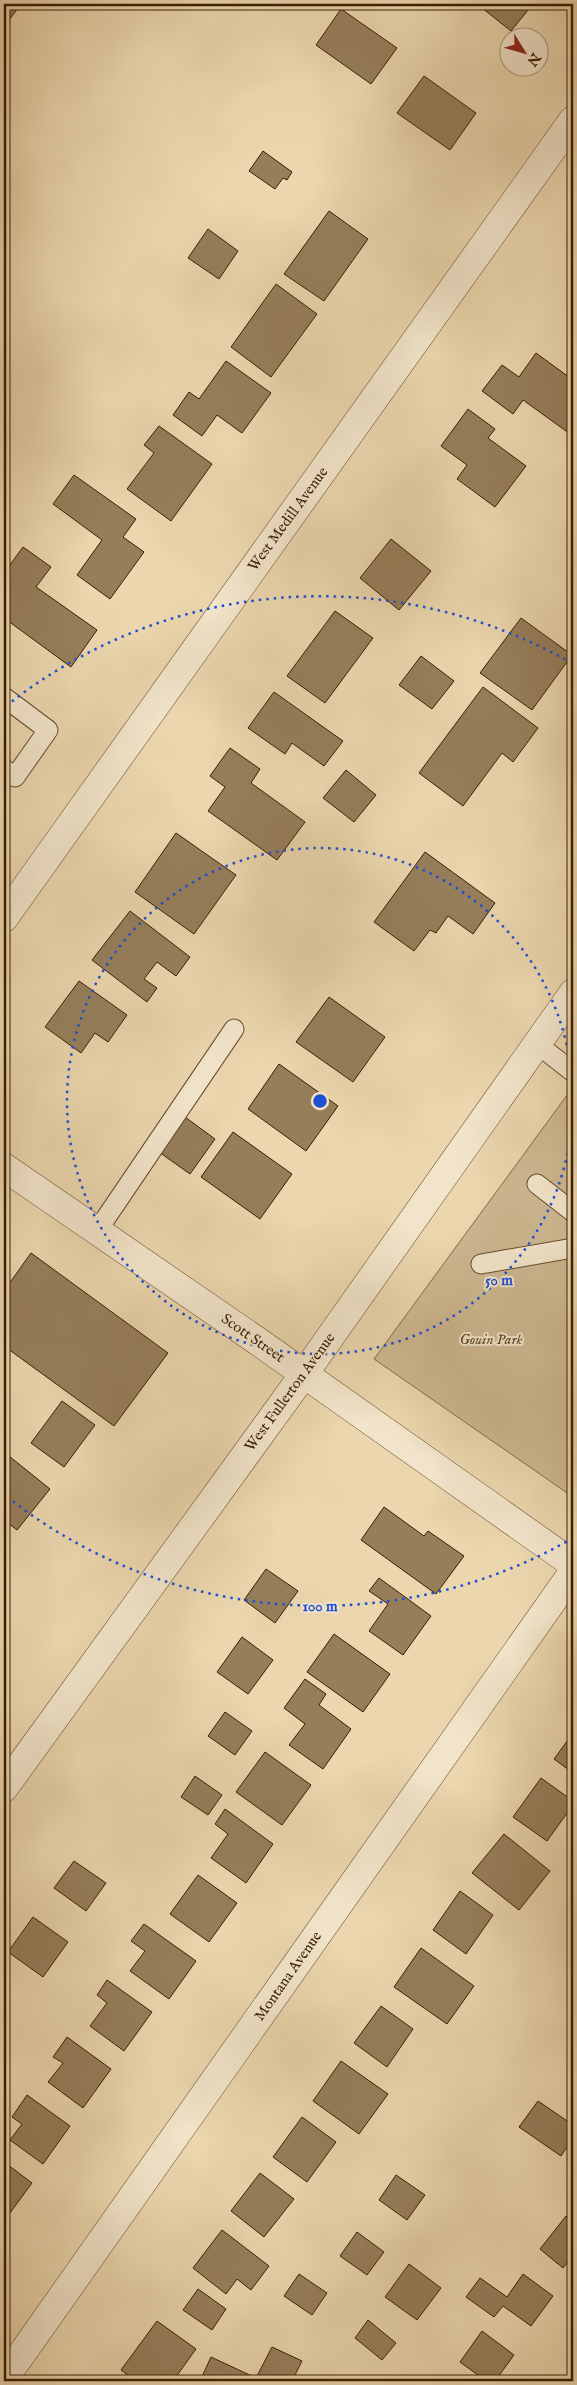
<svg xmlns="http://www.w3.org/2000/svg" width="577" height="2385" font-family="'IM FELL English',serif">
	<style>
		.green { fill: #cdb790; stroke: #836a49 }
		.building { fill: #967e5b; stroke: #391e02 }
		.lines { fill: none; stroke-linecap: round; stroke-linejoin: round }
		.service-casing { stroke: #664c2d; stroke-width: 21 }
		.minor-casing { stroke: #664c2d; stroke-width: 29 }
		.tertiary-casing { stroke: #664c2d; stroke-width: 29 }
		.service { stroke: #f2e4ca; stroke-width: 19 }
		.minor { stroke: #f2e4ca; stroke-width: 28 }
		.tertiary { stroke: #f2e4ca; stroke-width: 28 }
		.ring { fill: none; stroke: #1d4ed8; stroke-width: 2.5; stroke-dasharray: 2.5 5 }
		.labels { text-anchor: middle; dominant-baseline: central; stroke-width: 4; stroke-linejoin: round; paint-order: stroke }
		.street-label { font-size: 15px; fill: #391e02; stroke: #f2e4ca }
		.park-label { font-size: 15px; font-style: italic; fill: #5e4426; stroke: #f2e4ca }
		.centre { fill: #1d4ed8; stroke: #f2e4ca; stroke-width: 2.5 }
		.ring-label { font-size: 15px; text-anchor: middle; font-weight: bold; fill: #1d4ed8; stroke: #f2e4ca; stroke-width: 4; stroke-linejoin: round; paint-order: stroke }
	</style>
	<rect width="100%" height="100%" fill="#ebd6ad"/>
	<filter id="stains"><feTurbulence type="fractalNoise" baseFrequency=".004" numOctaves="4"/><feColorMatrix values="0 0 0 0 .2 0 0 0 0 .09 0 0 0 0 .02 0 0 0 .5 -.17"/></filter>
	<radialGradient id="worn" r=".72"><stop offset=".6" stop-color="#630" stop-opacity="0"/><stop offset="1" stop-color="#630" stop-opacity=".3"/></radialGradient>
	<path class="green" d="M573,1087v410l-199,-138z"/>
	<g class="building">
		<path d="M4,4h17l-17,23z"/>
		<path d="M477,4h56l-22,27z"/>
		<path d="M341,9l56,39 -26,36 -55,-39z"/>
		<path d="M424,76l52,37 -26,37 -53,-37z"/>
		<path d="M263,151l29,21 -5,8 -4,-2 -8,11 -26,-18z"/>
		<path d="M329,211l39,28 -44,62 -40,-27z"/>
		<path d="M208,229l30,22 -19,28 -31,-21z"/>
		<path d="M276,284l41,30 -46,63 -40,-30z"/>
		<path d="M536,353l37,27v56l-50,-36 -10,14 -31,-23 20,-26 17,12z"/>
		<path d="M226,361l45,32 -29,40 -25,-18 -15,21 -29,-21 16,-23 10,7z"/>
		<path d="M468,409l27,20 -7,9 38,28 -31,41 -38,-28 10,-14 -26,-19z"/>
		<path d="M159,426l53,38 -41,57 -44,-32 27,-36 -10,-8z"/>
		<path d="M74,475l62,44 -13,18 21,15 -34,47 -33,-24 25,-35 -49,-36z"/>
		<path d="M391,539l40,32 -32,39 -39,-32z"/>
		<path d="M23,547l28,20 -15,20 61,43 -26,37 -67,-49v-45z"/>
		<path d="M335,611l38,27 -48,65 -38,-27z"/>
		<path d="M521,618l51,37 -40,55 -52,-37z"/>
		<path d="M421,656l33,25 -22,28 -33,-24z"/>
		<path d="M483,687l55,41 -25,34 -11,-9 -39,53 -44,-33z"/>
		<path d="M274,692l69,49 -19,25 -32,-23 -7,11 -37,-26z"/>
		<path d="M230,748l30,21 -9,14 54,39 -28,38 -69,-49 17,-24 -15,-11z"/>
		<path d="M346,770l30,25 -22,27 -31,-24z"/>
		<path d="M176,833l60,42 -42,59 -59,-42z"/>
		<path d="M425,852l70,51 -22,31 -25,-18 -12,17 -6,-3 -16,21 -40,-29z"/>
		<path d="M130,911l60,46 -14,19 -19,-14 -13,17 13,9 -10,14 -55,-42z"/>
		<path d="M79,981l48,34 -19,27 -13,-9 -14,20 -36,-26z"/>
		<path d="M329,997l56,40 -32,45 -57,-40z"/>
		<path d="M279,1064l59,42 -32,45 -58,-42z"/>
		<path d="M185,1117l30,22 -25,35 -31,-22z"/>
		<path d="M233,1132l59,42 -32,45 -59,-42z"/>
		<path d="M31,1253l137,100 -54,73 -110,-80v-55z"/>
		<path d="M62,1401l33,24 -31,42 -33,-24z"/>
		<path d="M4,1452l46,37 -33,41 -13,-10z"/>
		<path d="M384,1507l40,29 4,-5 36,25 -28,38 -75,-54z"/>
		<path d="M266,1569l32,22 -23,32 -31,-23z"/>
		<path d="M379,1578l52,38 -28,39 -34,-24 19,-27 -19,-13z"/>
		<path d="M334,1634l56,40 -27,38 -56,-40z"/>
		<path d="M242,1637l31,23 -25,34 -31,-22z"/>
		<path d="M305,1679l21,15 -7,11 32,24 -28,40 -34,-24 16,-21 -21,-16z"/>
		<path d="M225,1712l27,19 -17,24 -27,-19z"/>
		<path d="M573,1733v40l-19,-14z"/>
		<path d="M265,1752l46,33 -29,40 -46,-33z"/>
		<path d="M195,1776l27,19 -14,20 -27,-18z"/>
		<path d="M541,1778l32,23v4l-26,36 -34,-24z"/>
		<path d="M225,1809l48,35 -27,39 -35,-25 17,-24 -13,-10z"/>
		<path d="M504,1834l46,37 -31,39 -47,-37z"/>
		<path d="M74,1861l32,22 -20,28 -32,-23z"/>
		<path d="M198,1875l39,28 -28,39 -39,-28z"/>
		<path d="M460,1891l33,24 -27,39 -33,-24z"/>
		<path d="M33,1917l35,25 -25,35 -35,-25z"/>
		<path d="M144,1924l52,37 -27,38 -39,-28 15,-20 -14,-10z"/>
		<path d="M421,1948l53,38 -27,38 -53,-37z"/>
		<path d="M107,1980l45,32 -28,39 -34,-25 17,-23 -10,-8z"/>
		<path d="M381,2006l32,23 -26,38 -33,-24z"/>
		<path d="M67,2037l44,32 -28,39 -35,-26 15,-19 -10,-6z"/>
		<path d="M341,2061l47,33 -29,40 -46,-33z"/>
		<path d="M27,2095l43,31 -27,38 -33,-24 12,-16 -10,-7z"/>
		<path d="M538,2101l35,24v13l-12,18 -42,-29z"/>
		<path d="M302,2117l34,25 -29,40 -34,-25z"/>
		<path d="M4,2162l28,21 -28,38z"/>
		<path d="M260,2173l34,26 -30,38 -33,-26z"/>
		<path d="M396,2175l29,20 -18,25 -28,-20z"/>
		<path d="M566,2216l7,6v33l-10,13 -23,-19z"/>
		<path d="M222,2230l47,36 -18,24 -14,-11 -11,15 -33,-26z"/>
		<path d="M357,2232l27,20 -17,23 -27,-19z"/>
		<path d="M409,2264l32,24 -24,32 -32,-23z"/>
		<path d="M299,2274l28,19 -15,22 -28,-19z"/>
		<path d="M523,2274l30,22 -22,30 -28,-20 -9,11 -28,-20 14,-19 27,19z"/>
		<path d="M198,2289l28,20 -14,21 -29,-20z"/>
		<path d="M368,2320l28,23 -14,17 -27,-22z"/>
		<path d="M157,2321l39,28 -23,32h-37l-15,-11z"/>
		<path d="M482,2331l32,24 -19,26h-9l-26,-19z"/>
		<path d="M272,2347l30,14 -10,20h-30l-6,-3z"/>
		<path d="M211,2357l43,20 -2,4h-52z"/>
	</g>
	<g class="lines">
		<g class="service-casing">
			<g id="service">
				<path d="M4,697l44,33 -33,47 -11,-8"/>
				<path d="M537,1044l36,28"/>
				<path d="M537,1184l36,28"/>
				<path d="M97,1231l137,-202"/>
				<path d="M481,1264l92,-16"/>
			</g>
		</g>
		<g class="minor-casing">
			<g id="minor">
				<path d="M4,918l569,-798"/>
				<path d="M4,1167l252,173 317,224"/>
				<path d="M4,2379l569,-807"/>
			</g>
		</g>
		<g class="tertiary-casing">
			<path id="tertiary" d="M4,1788l300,-414 269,-381"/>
		</g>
		<use href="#service" class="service"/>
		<use href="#minor" class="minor"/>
		<use href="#tertiary" class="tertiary"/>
	</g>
	<g class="ring">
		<circle cx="320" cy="1101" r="253"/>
		<path d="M573 1538A505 505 0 0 1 6 1496M6 706A505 505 0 0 1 573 664"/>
	</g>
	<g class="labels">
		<g class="street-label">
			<text transform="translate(288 519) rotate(-54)">West Medill Avenue</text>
			<text transform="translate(253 1338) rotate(35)">Scott Street</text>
			<text transform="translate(290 1392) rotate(-54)">West Fullerton Avenue</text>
			<text transform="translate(288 1976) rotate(-55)">Montana Avenue</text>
		</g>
		<g class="park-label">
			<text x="491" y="1339">Gouin Park</text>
		</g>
	</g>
	<circle cx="320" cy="1101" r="8" class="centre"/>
	<g class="ring-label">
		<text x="499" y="1285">50 m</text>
		<text x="320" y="1611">100 m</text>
	</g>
	<rect width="577" height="2385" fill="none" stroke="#ebd6ad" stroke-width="20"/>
	<rect x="5" y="5" width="567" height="2375" fill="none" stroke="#391e02" stroke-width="2.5"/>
	<rect x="10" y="10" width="557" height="2365" fill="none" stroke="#391e02"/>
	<g transform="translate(524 52) rotate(127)"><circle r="24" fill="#f2e4ca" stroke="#a8957a"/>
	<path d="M0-4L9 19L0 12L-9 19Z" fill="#8f2418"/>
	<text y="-8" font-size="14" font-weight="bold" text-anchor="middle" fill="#391e02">N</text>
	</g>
	<rect width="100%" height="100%" filter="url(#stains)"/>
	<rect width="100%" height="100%" fill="url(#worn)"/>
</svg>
